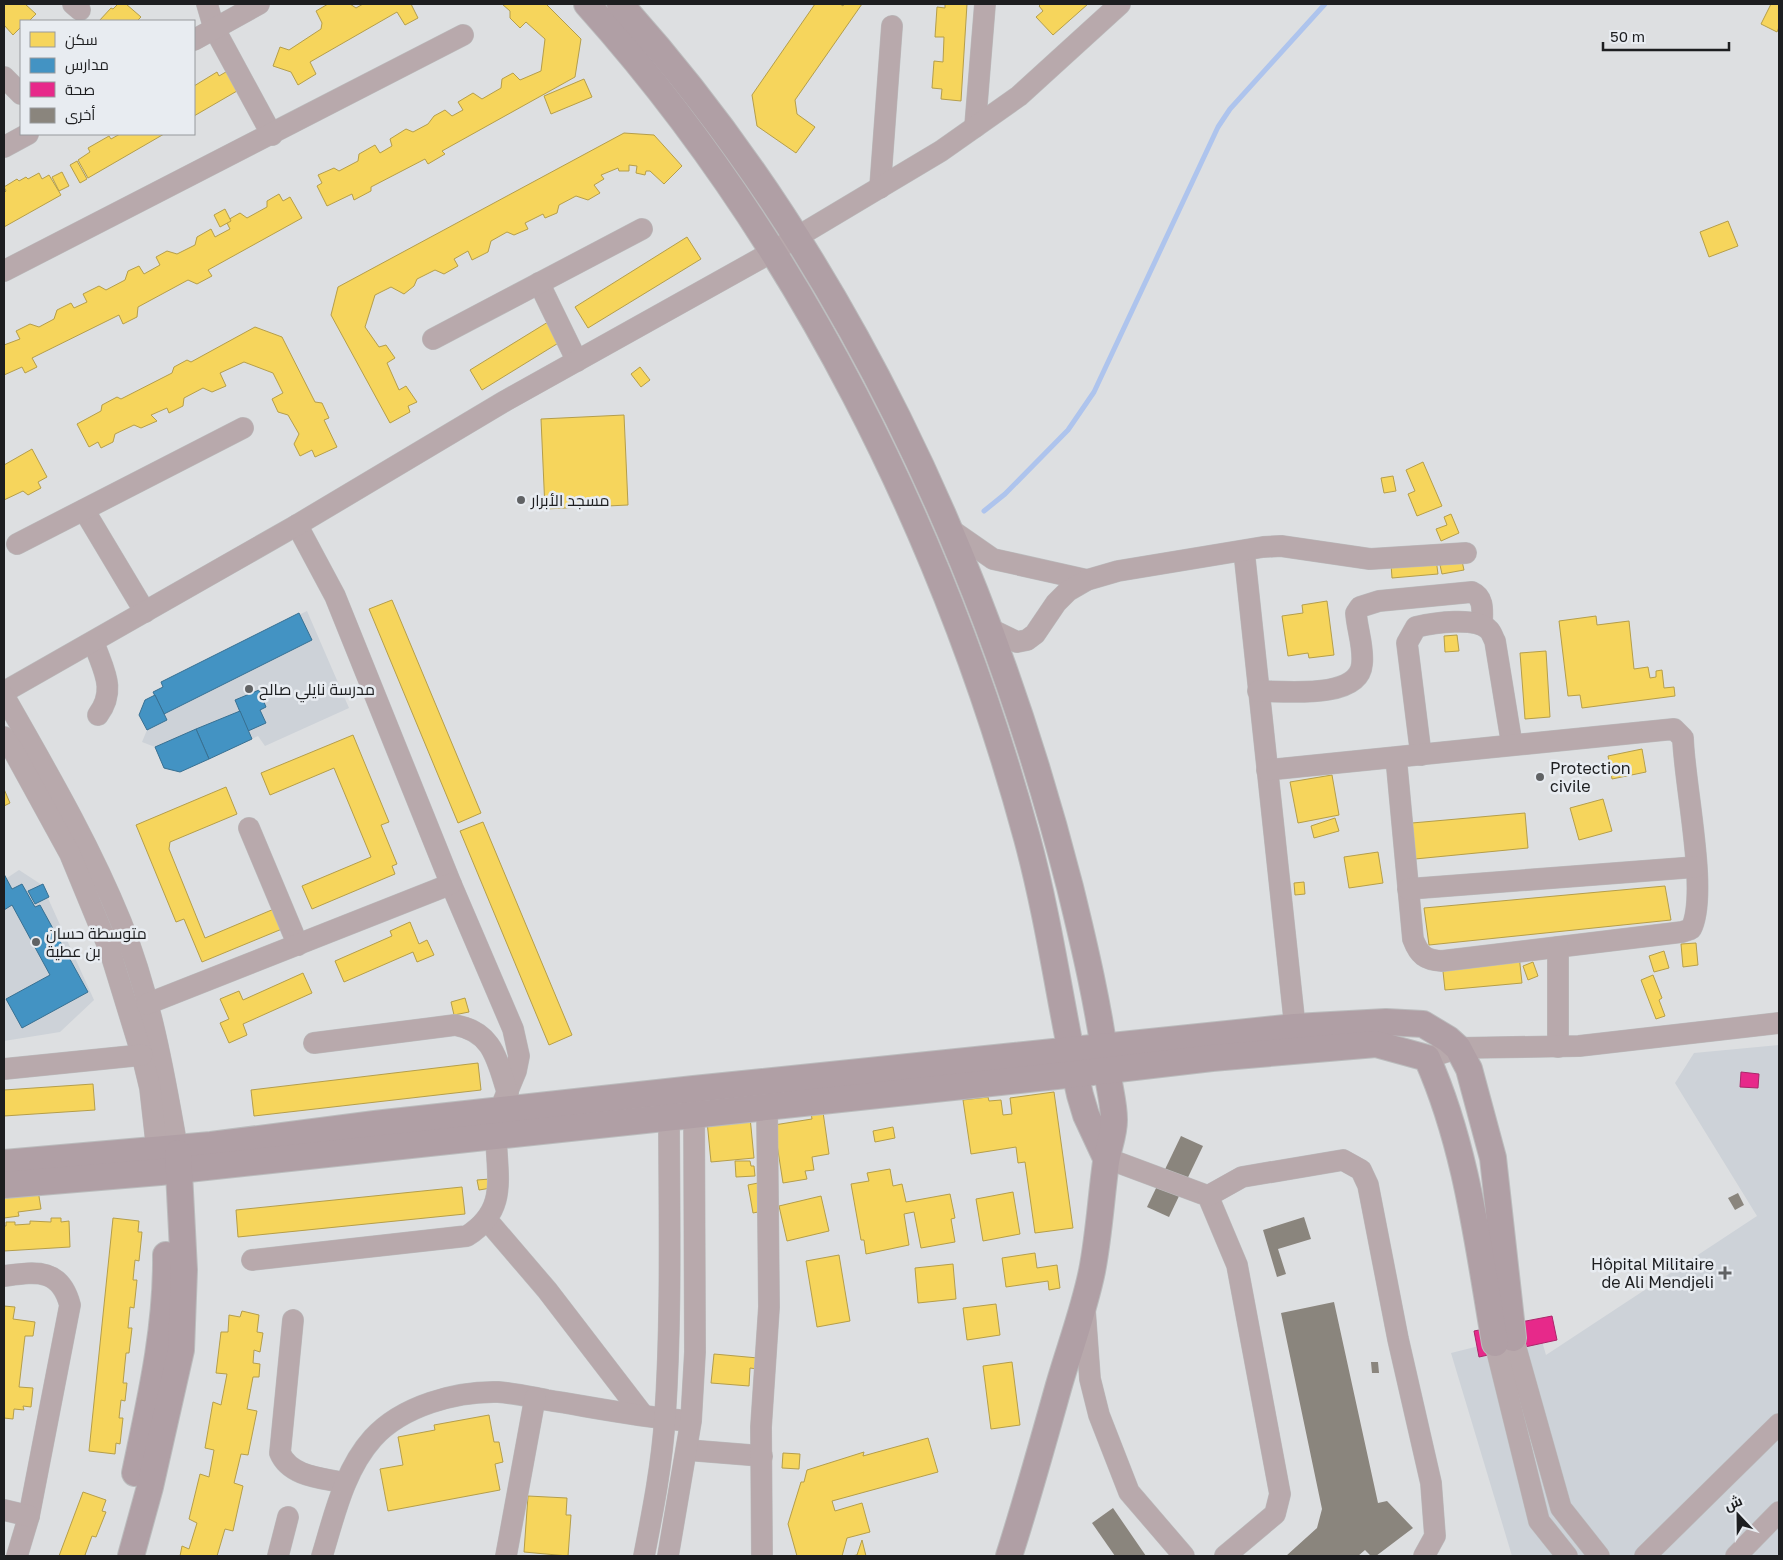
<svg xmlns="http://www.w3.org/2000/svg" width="1783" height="1560" font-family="'Golos Text',Cairo,sans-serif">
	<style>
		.built { fill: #cdd2d8 }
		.homes { fill: #f6d55c; stroke: #b59e4a }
		.schools { fill: #4393c3; stroke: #387092 }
		.health { fill: #e7298a; stroke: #aa266a }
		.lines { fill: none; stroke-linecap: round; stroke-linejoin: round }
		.stream { stroke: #aec4ed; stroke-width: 5 }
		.building { fill: #8a857d }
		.minor-casing { stroke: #bbbcbd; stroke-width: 22 }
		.major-casing { stroke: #bbbcbd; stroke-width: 28 }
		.minor { stroke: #b8a9ac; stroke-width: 21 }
		.major { stroke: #b09fa5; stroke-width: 26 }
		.poi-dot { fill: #606264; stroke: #e8ecf1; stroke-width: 2 }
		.labels { text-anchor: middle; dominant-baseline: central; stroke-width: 5; stroke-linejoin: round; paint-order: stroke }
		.poi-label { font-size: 16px; fill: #1d1e20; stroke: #e8ecf1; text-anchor: start }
	</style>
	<rect width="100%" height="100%" fill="#dddfe1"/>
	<g class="built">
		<path d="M307,611l42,97 -84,38 -7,-10 -78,36 -16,-3 -9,-22 -13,-5 5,-12 -8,-15 16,-20 -2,-3 10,-5 -2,-5z"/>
		<path d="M19,870l23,15 52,115 -34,32 -56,9v-161z"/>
		<path d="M1779,1045v511h-267l-61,-203 88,-22 7,24 211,-139 -82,-133 19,-30z"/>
	</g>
	<g class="homes">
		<path d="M4,4h21l11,10 -7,7h-8v9l-1,-2 -7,7 -9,-10z"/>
		<path d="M118,4h8l15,13 -4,4h-38l12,-13 2,1z"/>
		<path d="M328,4h22l6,4 7,-4h48l7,14 -13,7 -8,-13 -87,50 6,12 -18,11 -7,-13 -18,-6 7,-19 9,3 32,-21 1,-6 -6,-12z"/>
		<path d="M502,4h44l35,35 -6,38 -133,74 3,3 -17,10 -3,-5 -54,28v4l-17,9 -2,-6 -25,12 -10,-20 5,-3 -4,-8 16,-7 5,3 19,-10 1,-7 16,-9 5,8 12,-7 -2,-7 16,-10 7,3 15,-8 6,-8 11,-6 7,6 11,-6 -5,-8 15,-9 9,6 19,-11 1,-9 11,-6 7,7 21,-9 4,-32 -19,-17 -6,6 -10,-10v-7z"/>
		<path d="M815,4h25l3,2 1,-2h18l-67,96 2,14 18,13 -19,26 -39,-27 -5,-31z"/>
		<path d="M945,4h22l-6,97 -20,-2 1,-10 -10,-1 2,-27 9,1 1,-25h-9l2,-30 8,1z"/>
		<path d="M1041,4h47l-35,31 -17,-18 7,-6 -4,-5z"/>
		<path d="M1771,4h8v23l-2,5 -16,-8z"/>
		<path d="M231,69l6,22 -43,25v-30l23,-14 2,4z"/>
		<path d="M584,79l8,18 -41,17 -7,-18z"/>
		<path d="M624,133l30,2 28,31 -18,18 -14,-13h-4l-1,4 -9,-2 1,-7 -8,-1v6h-10l-1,-3 -17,7 3,4 -10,6 6,8 -12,7 -12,-4 -17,9 -2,8 -12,5 -2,-4 -18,9 3,6 -14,6 -7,-3 -16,9 -3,11 -16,8 -4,-9 -14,8 4,7 -14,8 -9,-4 -18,9 -3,7 -10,8 -13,-7 -16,8 -10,32 14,20 7,-2 9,13 -8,5 12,27 7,-4 11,16 -9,4 2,6 -20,11 -59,-108 7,-28z"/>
		<path d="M120,134h44l-76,44 -10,-18 12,-8 -2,-4 21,-12 2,3z"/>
		<path d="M77,161l10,18 -7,4 -10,-18z"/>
		<path d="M62,172l7,14 -10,5 -7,-14z"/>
		<path d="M39,173l3,6 7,-4 12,20 -57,32v-34l2,-2 -2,-4 13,-8 2,2 7,-4 2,2z"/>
		<path d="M279,194l4,7 7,-4 12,21 -94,52 4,6 -15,8 -9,-4 -50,27 -1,10 -14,7 -4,-9 -87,43 5,9 -12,6 -3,-6 -18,8v-30l16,-6 -4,-8 14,-7 9,3 15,-8 3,-9 14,-7 3,5 13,-6 -4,-8 16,-8 7,4 19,-10 3,-9 11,-5 5,8 16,-9 -4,-8 11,-6 10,3 18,-9 2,-8 14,-8 4,8 15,-8 -4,-8 14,-8 7,5 20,-11v-6z"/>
		<path d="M225,209l6,12 -11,6 -6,-12z"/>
		<path d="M1728,221l10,25 -29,11 -9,-25z"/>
		<path d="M687,237l14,22 -113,69 -13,-21z"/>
		<path d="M548,322l12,20 -78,48 -12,-20z"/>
		<path d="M255,327l27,10 33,65 7,1 7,15 -5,2 13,27 -22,10 -3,-7 -12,6 -6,-12 5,-10 -11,-19 -10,-3 -6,-13 11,-6 -10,-20 -29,-11 -24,11 6,13 -14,6 -9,-4 -19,10 -1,8 -14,7 -2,-5 -16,7 6,6 -16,7 -7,-3 -19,9 -2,8 -12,6 -3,-6 -9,5 -12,-23 24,-13 1,-6 15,-8 4,2 51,-26 2,-6 13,-7 4,2z"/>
		<path d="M640,367l10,13 -9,7 -10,-13z"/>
		<path d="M624,415l4,90 -83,4 -4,-90z"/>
		<path d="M32,449l15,28 -9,5 3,6 -13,7 -5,-4 -19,9v-35z"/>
		<path d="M1423,462l19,44 -25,10 -9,-22 7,-3 -9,-21z"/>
		<path d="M1393,476l3,15 -12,2 -3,-15z"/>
		<path d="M1451,514l8,19 -18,8 -5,-12 11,-4 -3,-8z"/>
		<path d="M1436,559l2,15 -46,4 -1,-14z"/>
		<path d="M1462,561l2,9 -22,4 -2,-9z"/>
		<path d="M392,600l89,213 -23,10 -89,-214z"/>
		<path d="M1327,601l7,54 -25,3 -1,-5 -20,3 -6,-40 21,-3 -1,-8z"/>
		<path d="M1596,616l1,9 32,-4 5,48 14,-2 2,11 6,-1v-6l6,-1 2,18 10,-1 1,9 -93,12 -2,-13 -12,1 -9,-75z"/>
		<path d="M1457,635l2,16 -14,1 -1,-16z"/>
		<path d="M1546,651l4,66 -25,2 -5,-66z"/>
		<path d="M353,735l36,87 -8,3 16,39 -5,2 3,8 -83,35 -10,-23 69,-29 -37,-89 -64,27 -9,-22z"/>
		<path d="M1642,749l4,23 -34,7 -4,-23z"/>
		<path d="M1332,775l7,40 -41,8 -8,-41z"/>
		<path d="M226,787l11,27 -67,28 -1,7 36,89 69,-29 8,20 -80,33 -18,-43 -8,3 -40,-97z"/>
		<path d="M4,789l6,14 -6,3z"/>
		<path d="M1603,799l9,32 -33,9 -9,-32z"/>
		<path d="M1525,813l3,35 -113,11 -3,-36z"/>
		<path d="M1335,818l4,13 -25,7 -3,-12z"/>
		<path d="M483,822l89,213 -23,10 -89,-214z"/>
		<path d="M1378,852l5,31 -34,5 -5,-31z"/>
		<path d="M1304,882l1,12 -10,1 -1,-12z"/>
		<path d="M1665,886l6,34 -242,25 -5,-37z"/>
		<path d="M410,922l9,22 8,-4 7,15 -17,7 -4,-10 -69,30 -9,-21 57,-25 -2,-5z"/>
		<path d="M1696,943l2,22 -15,2 -2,-23z"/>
		<path d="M1664,951l5,17 -15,4 -5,-16z"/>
		<path d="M1519,955l3,28 -77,7 -3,-28z"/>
		<path d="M1533,962l5,14 -10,4 -5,-14z"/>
		<path d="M303,973l9,20 -69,31 4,11 -18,8 -9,-20 9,-4 -9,-20 19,-8 4,9z"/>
		<path d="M1653,975l9,23 -3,2 6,16 -9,3 -15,-39z"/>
		<path d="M465,998l4,14 -15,3 -3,-13z"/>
		<path d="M478,1063l3,27 -227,26 -3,-26z"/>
		<path d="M93,1084l2,26 -91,6v-26z"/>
		<path d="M1054,1092l19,136 -38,5 -10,-71 -7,1 -2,-16 -45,7 -8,-54 25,-3 1,4 12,-1 2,15 9,-1 -2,-16z"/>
		<path d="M822,1105l7,49 -17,3 2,13 -9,1 2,8 -24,4 -9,-58 38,-6 -2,-12z"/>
		<path d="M750,1117l4,41 -43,4 -4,-41z"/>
		<path d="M893,1127l2,11 -20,4 -2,-11z"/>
		<path d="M735,1161h15l1,5h3l1,10 -19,1z"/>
		<path d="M890,1169l3,17 9,-2 4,18 44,-8 5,24 -4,1 4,23 -34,6 -7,-36 -10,2 5,31 -43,9 -2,-14h-3l-10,-56 18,-3 -2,-8z"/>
		<path d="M490,1179l1,9 -12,2 -2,-10z"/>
		<path d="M758,1183l5,28 -10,2 -5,-28z"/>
		<path d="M462,1187l3,27 -227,23 -2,-27z"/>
		<path d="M4,1188l34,2 3,19 -23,3 1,4 -15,2z"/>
		<path d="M1013,1192l7,42 -37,7 -7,-42z"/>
		<path d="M821,1196l8,35 -42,10 -8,-35z"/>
		<path d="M51,1218h10v4l8,-1 1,26 -66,4v-25h2v-4h9v3l15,-1v-3l21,1z"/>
		<path d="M113,1218l26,3 -1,11h4l-3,29 -4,-1 -2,20h4l-3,28 -4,-1 -2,21h4l-3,25h-3l-3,30h4l-2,18 -4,-1 -2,18h4l-3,26 -4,-1 -1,11 -26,-3z"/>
		<path d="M1035,1253l2,15 20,-3 3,23 -11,2 -1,-9 -42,6 -4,-29z"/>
		<path d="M839,1255l11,66 -33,6 -11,-66z"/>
		<path d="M953,1264l3,35 -38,4 -3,-35z"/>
		<path d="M996,1304l4,31 -33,5 -4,-32z"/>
		<path d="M4,1306l11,1 -2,12 22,3 -2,14h-8l-6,51 14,1 -2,19 -8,-1 1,4 -10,-1 -1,10 -9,-1z"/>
		<path d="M242,1311l17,4 -2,17 6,1 -3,19 -6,-2 -1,13 7,1 -1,13h-6l-6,32 10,2 -9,44 -7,-1 -7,29 9,3 -10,45 -8,-2 -8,27h-37l2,-10 7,3 8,-26 -8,-4 11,-45 9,3 5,-27 -9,-2 8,-46 8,3 6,-31 -11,-1 5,-41h7l1,-17 11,2z"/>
		<path d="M714,1354l44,4 -1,11 -7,-1 -1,18 -38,-3z"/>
		<path d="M1012,1362l8,63 -29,4 -8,-63z"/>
		<path d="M489,1415l5,27h5l4,20 -8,2 5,26 -112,21 -8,-42 23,-4 -5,-28 37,-7 -1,-5z"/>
		<path d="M928,1438l10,34 -106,29 3,10 27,-8 8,29 -23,6 -5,18h-45l-9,-32 13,-42h3l3,-12 57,-18 -1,4z"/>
		<path d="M783,1453l17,1 -1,15 -17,-1z"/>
		<path d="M83,1492l23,8 -4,11 4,1 -10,25 -4,-1 -7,19 2,1h-28z"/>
		<path d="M528,1496l39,2 -1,17h5l-3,41 -44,-4z"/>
		<path d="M862,1540l4,16h-15l6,-1z"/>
	</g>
	<g class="schools">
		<path d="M299,613l13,27 -148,74 -11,-22 10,-5 -2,-5z"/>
		<path d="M259,690l7,17 -6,3 6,13 -18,8 -13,-31z"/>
		<path d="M155,695l12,25 -20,10 -8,-15 6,-15z"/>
		<path d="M240,711l12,28 -43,20 -13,-30z"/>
		<path d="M196,729l13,30 -29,13 -16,-4 -9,-21z"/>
		<path d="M4,874l8,15 10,-5 13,23 5,-2 48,87 -66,36 -16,-29 44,-24 -38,-70 -8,5z"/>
		<path d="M43,884l6,13 -14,7 -7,-13z"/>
	</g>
	<g class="health">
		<path d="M1741,1072l18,2 -1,14 -18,-1z"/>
		<path d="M1552,1316l5,24 -78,17 -5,-26z"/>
	</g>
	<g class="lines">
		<path class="stream" d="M984,511l21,-17 63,-64 26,-38 124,-265 12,-18 95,-105"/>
	</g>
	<g class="building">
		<path d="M1181,1136l22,10 -34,71 -22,-10z"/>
		<path d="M1738,1193l6,12 -9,5 -7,-12z"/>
		<path d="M1304,1217l7,22 -33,10 8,25 -9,3 -14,-47z"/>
		<path d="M1334,1302l44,201 9,-2 26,27 -37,28h-5l-6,-6 -7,6h-72l31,-28 5,-19 -41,-196z"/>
		<path d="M1371,1362h7l1,11h-7z"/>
		<path d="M1113,1508l33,48h-31l-23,-33z"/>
	</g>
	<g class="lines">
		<g class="minor-casing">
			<g id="minor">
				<path d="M73,4l7,6"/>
				<path d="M207,4l7,24 58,107"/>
				<path d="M194,40l65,-36"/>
				<path d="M4,77l17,17"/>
				<path d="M975,127l10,-123"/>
				<path d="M4,147l24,-13"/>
				<path d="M880,188l12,-162"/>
				<path d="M4,271l459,-236"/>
				<path d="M539,283l38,78"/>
				<path d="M433,339l209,-110"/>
				<path d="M84,510l61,102"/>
				<path d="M297,525l38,71 116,288 62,145 6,27 -3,15 -17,41"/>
				<path d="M947,527l46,32 94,21"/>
				<path d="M17,544l226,-116"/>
				<path d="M1244,551l51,476"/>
				<path d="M988,628l29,14 10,-2 8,-6 21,-31 12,-12 19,-11 31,-9 145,-24 18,-1 89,13 96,-6"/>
				<path d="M94,643c9,27 23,46 4,72"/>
				<path d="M1258,691c26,0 101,9 104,-27 2,-17 -5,-35 -6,-51l4,-6 19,-6 93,-9c13,6 10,20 10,33"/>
				<path d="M4,692l293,-167 208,-124 267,-149 169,-101 78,-55 101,-92"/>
				<path d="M4,696c42,74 85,147 117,226 29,72 43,150 56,225"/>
				<path d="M4,737l9,13 57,104 40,97 32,104 8,33 7,62"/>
				<path d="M1421,755l-14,-112 9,-16c17,-4 61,-11 73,3 3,3 4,8 6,11l17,104"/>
				<path d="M1267,770l407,-41 9,9c1,45 26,156 8,191l-9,3 -240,29c-17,-1 -23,-6 -29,-22l-17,-182"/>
				<path d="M249,828l49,117"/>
				<path d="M1408,889l288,-22"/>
				<path d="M1558,947v100"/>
				<path d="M147,1004l304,-120"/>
				<path d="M314,1043l141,-18c39,7 42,36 53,69"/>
				<path d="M1427,1058l31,-10 121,-2 200,-23"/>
				<path d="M4,1069l138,-14"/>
				<path d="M1106,1158l102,38 29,69 43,229 -5,20 -50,42"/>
				<path d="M1208,1196l34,-19 101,-17 18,10 7,15 30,154 33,144 4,53 -11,20"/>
				<path d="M487,1220l60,70 96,125"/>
				<path d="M252,1260l215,-24c41,-26 30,-58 29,-100"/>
				<path d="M4,1276c31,-4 56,-9 66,29l-41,211 -12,40"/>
				<path d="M1085,1311l5,68 9,36 30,77 55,64"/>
				<path d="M293,1320l-13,133c10,24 43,25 65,30"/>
				<path d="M1513,1338l48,170 38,48"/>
				<path d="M1495,1343l44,178 28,35"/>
				<path d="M687,1450l75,6"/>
				<path d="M4,1510l25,6"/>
				<path d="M278,1556l10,-39"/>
				<path d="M322,1556c12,-39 22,-86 51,-118 29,-32 83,-47 125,-46 16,1 33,5 49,8 44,7 88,16 132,20"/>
				<path d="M506,1556l29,-158"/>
				<path d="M644,1556c9,-46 18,-92 21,-139 7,-104 4,-210 4,-315"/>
				<path d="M668,1556l23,-135 4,-69 -1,-253"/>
				<path d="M762,1556l-1,-129 8,-120 -2,-200"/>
				<path d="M1645,1556l134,-132"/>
				<path d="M1736,1556l43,-44"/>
			</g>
		</g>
		<g class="major-casing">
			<g id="major">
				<path d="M587,4c210,234 358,532 440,834 23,85 34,172 53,257l6,20 20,43"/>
				<path d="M620,4c223,247 368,563 450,883 15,61 29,121 37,183 2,17 7,33 7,50 0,15 -6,28 -8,42 -5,36 -7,73 -14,109 -8,39 -22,76 -33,114 -16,57 -32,115 -50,171"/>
				<path d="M4,1163l207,-18 164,-21 319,-35 601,-62 91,-5 37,2 25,15 10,9 11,21 24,89 20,180"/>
				<path d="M4,1185l156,-13 915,-98 137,-16 164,-14 51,14c40,90 51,188 68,285"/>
				<path d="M135,1473c15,-72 32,-144 31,-218"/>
				<path d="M131,1556l19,-69 31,-137 3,-80 -6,-117"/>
			</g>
		</g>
		<use href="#minor" class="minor"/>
		<use href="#major" class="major"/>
	</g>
	<g class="poi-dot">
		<circle cx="521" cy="500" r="5"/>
		<circle cx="249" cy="689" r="5"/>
		<circle cx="1540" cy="777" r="5"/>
		<circle cx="36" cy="942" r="5"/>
		<path d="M1722.5 1265.5h5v5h5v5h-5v5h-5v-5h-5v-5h5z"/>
	</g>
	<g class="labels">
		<g class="poi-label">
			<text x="531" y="500">مسجد الأبرار</text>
			<text x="259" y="689">مدرسة نايلي صالح</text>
			<text x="1550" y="768">Protection<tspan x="1550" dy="18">civile</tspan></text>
			<text x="46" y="933">متوسطة حسان<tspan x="46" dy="18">بن عطية</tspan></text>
			<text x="1714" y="1264" text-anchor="end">Hôpital Militaire<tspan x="1714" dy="18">de Ali Mendjeli</tspan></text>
		</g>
	</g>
	<rect width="1783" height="1560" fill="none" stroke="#1d1e20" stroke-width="10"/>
	<rect x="20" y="20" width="175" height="115" fill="#e8ecf1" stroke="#979a9d"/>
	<rect x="30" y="32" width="25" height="15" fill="#f6d55c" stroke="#979a9d"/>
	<text x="65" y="45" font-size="15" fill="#1d1e20">سكن</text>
	<rect x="30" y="58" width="25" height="15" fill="#4393c3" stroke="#979a9d"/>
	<text x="65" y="70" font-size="15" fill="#1d1e20">مدارس</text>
	<rect x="30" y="82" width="25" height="15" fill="#e7298a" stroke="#979a9d"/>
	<text x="65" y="95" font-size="15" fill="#1d1e20">صحة</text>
	<rect x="30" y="108" width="25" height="15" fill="#8a857d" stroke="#979a9d"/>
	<text x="65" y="120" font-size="15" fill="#1d1e20">أخرى</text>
	<g transform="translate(1738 1515) rotate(338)" stroke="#e8ecf1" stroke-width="4" paint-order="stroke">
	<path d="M0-4L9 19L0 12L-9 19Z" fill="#1d1e20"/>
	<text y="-8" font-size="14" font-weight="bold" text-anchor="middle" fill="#1d1e20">ش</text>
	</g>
	<path d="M1603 42v8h126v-8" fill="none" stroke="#1d1e20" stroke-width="2.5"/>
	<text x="1610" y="42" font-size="15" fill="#1d1e20" stroke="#e8ecf1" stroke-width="4" paint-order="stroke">50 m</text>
</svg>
